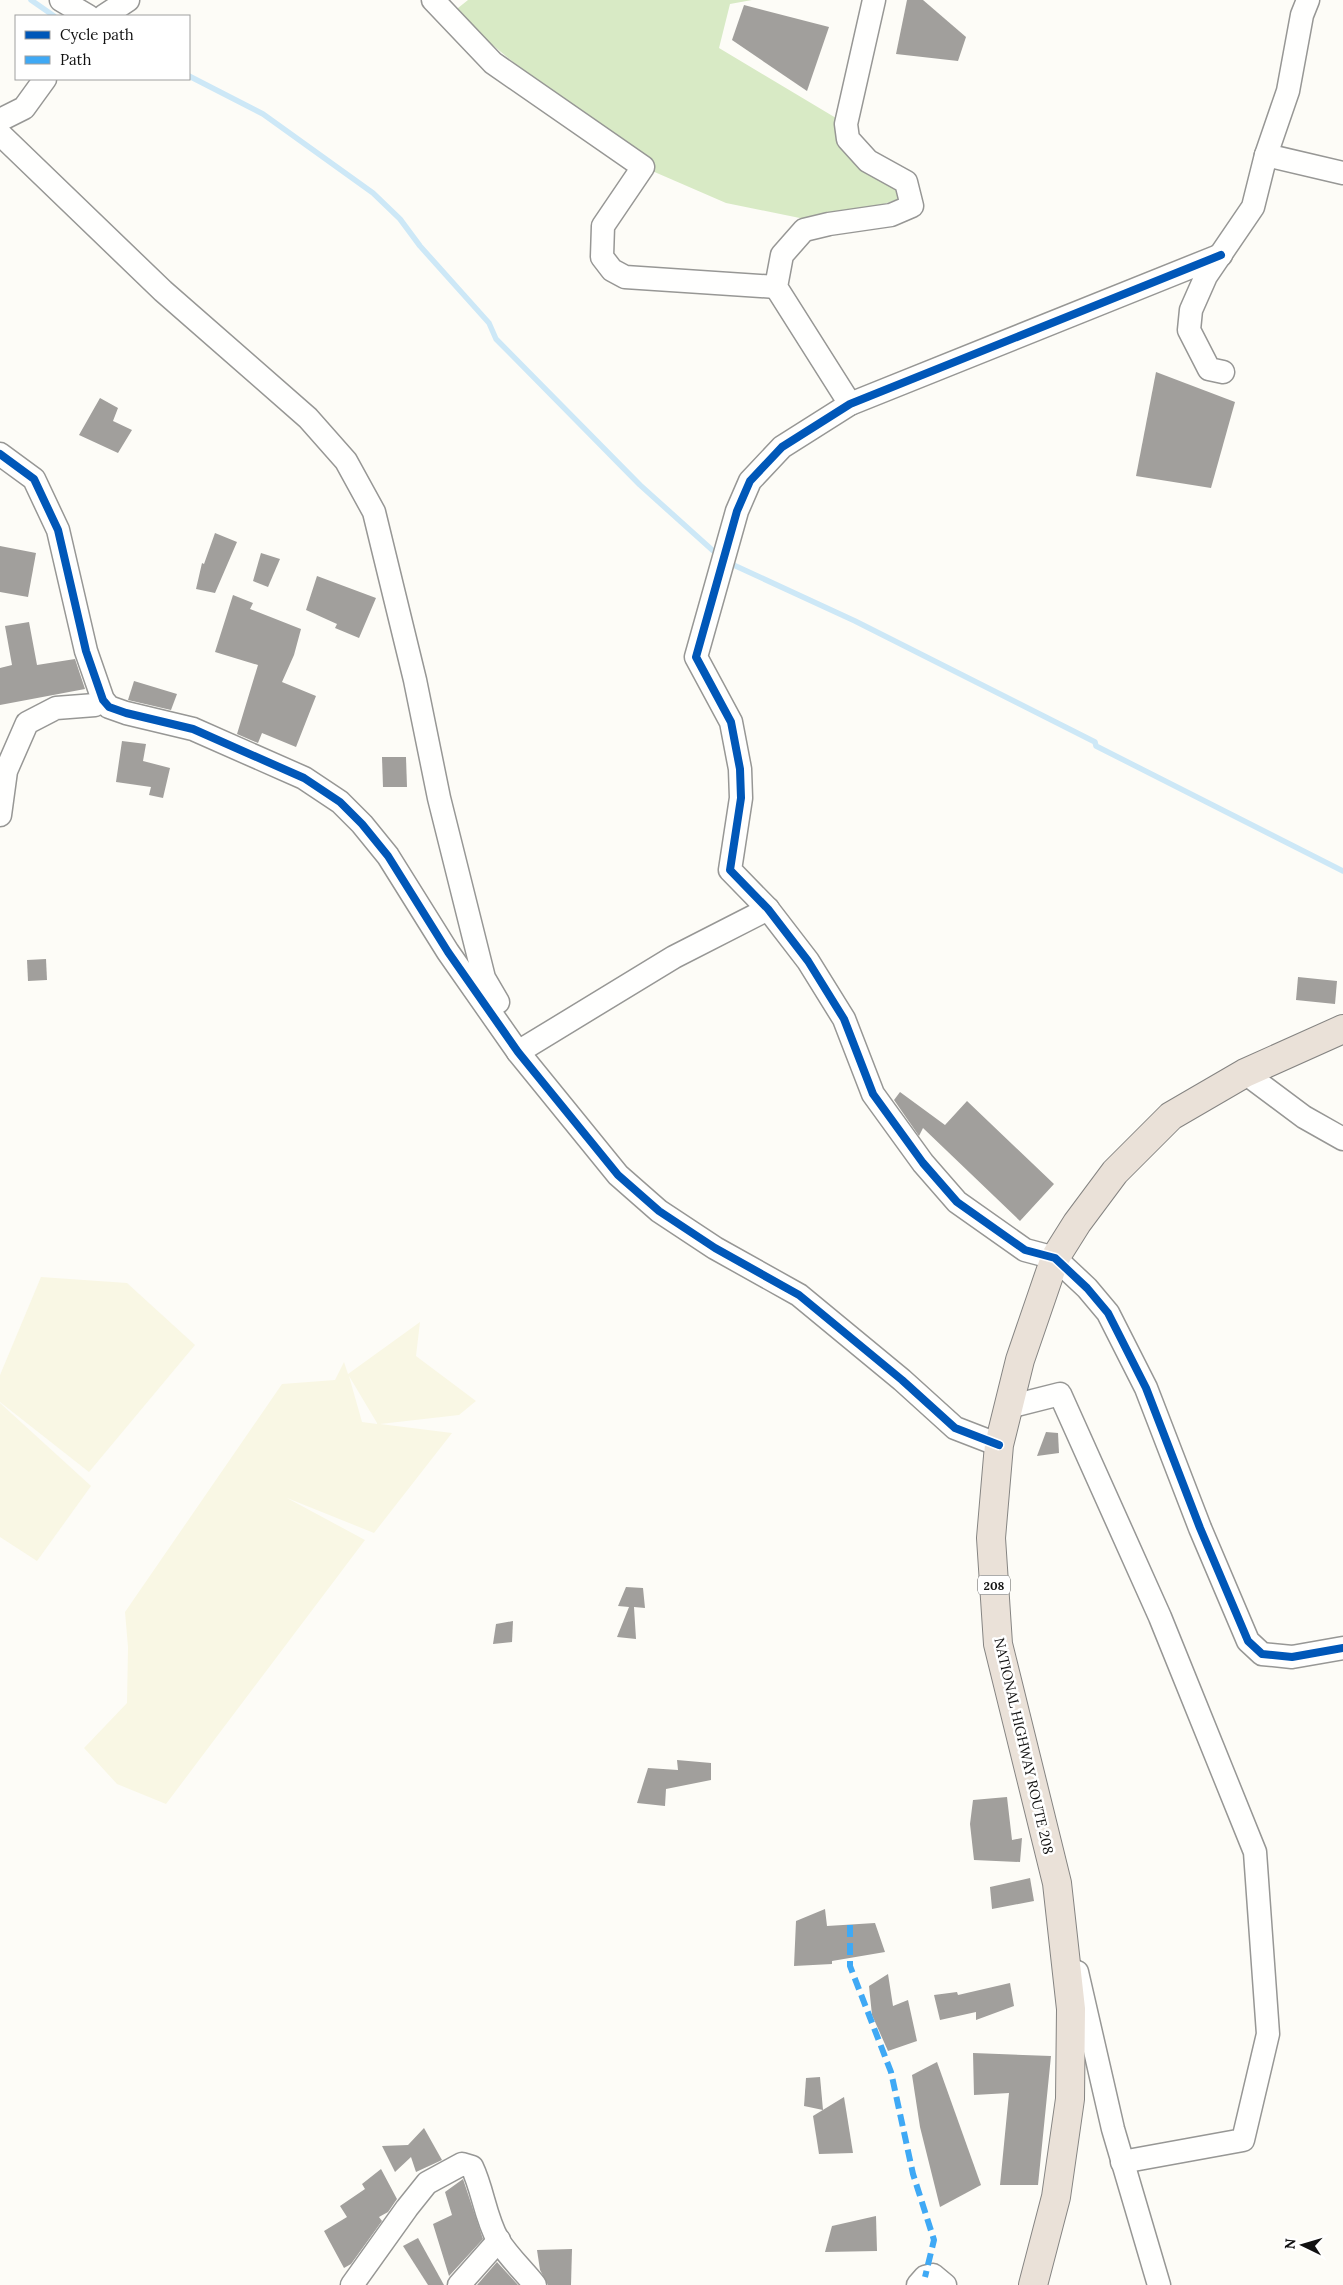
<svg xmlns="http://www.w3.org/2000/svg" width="1343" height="2285" font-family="Lora,serif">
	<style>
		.farmland { fill: #f9f7e4; fill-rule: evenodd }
		.forest { fill: #d8eac5 }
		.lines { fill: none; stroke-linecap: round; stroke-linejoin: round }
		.stream { stroke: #cde8f7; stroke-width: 5.5 }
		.building { fill: #a19f9c }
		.minor-casing { stroke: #979795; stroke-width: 25 }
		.highway-casing { stroke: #858482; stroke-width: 30 }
		.minor { stroke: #fffffe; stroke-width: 22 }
		.highway { stroke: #eae1d8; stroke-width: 28 }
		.quiet { stroke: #3fa9f5; stroke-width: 6; stroke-dasharray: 12 6; stroke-linecap: butt }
		.cycleway-casing { stroke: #fff; stroke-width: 11 }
		.cycleway { stroke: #0057b8; stroke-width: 8 }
		.labels { text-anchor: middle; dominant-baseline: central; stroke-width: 5; stroke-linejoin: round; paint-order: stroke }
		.shield { fill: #fff; stroke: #585858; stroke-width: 1 }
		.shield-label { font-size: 12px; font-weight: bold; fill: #111 }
		.street-label { font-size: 14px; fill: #111; stroke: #fff }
	</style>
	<rect width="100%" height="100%" fill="#fdfcf7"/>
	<g class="farmland">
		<path d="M41,1277l86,6 68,62 -106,127 -89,-70v-27z"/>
		<path d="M420,1322l-4,34 60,45 -17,14 -79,9 72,9 -78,100 -87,-35 78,42 -199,264 -49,-20 -33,-36 43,-45 1,-56 -3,-35 157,-228 53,-4 9,-18 4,12zM349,1376l28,47v1l-15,-2z"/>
		<path d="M0,1403l91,83 -54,75 -37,-24z"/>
	</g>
	<path class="forest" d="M468,0h284l-22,4 -11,44 127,76 63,71 -80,29 -103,-21 -83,-36 -76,-60 -114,-95z"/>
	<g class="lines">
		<g class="stream">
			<path d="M31,0l23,16"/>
			<path d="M189,76l74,38 110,79 27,26 20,27 69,77 7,16 144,146 80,72"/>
			<path d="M727,562l128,59 240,121 1,4 247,125"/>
		</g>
	</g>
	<g class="building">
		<path d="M907,0h16l43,37 -8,24 -62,-7z"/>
		<path d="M744,5l85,22 -22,64 -75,-51z"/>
		<path d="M1156,372l79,30 -24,86 -75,-12z"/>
		<path d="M100,398l18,10 -5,13 19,9 -14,23 -39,-18z"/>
		<path d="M215,533l22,9 -22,51 -19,-4 6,-26 2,1z"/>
		<path d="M0,546l36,7 -8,44 -28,-5z"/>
		<path d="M261,553l19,6 -12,28 -15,-6z"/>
		<path d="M317,576l59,22 -17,40 -24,-10 2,-4 -31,-14z"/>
		<path d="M233,595l20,8 -3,6 51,20 -7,26 -12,27 34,14 -20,51 -34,-14 -4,10 -21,-9 21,-69 -43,-13z"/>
		<path d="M29,622l8,43 38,-6 10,30 -85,16v-37l12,-3 -7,-39z"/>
		<path d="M134,681l43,13 -6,16 -43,-10z"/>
		<path d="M122,741l24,3 -3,17 27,7 -7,30 -14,-3 2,-8 -35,-5z"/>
		<path d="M382,757h24l1,30h-24z"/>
		<path d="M46,959l1,21 -19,1 -1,-21z"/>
		<path d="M1298,977l39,4 -2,23 -39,-4z"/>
		<path d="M900,1092l45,33 22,-24 87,83 -34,37 -97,-93 -4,8 -25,-36z"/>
		<path d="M1046,1432l12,1 1,20 -22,3z"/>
		<path d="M626,1587l17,1 2,20 -11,-1 2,32 -19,-2 12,-30 -11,-1z"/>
		<path d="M513,1621l-1,21 -19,2 3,-20z"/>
		<path d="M677,1760l34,3v17l-45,9 -1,17 -28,-3 11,-35 30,2z"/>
		<path d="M1007,1797l5,43 10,-2 -2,24 -46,-2 -4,-36 3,-24z"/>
		<path d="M1030,1878l4,23 -42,8 -2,-22z"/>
		<path d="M825,1909l2,17 48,-3 10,29 -53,9v3l-38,2 2,-45z"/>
		<path d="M888,1974l5,32 15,-6 9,41 -29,10 -16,-36 -3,-29z"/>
		<path d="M1010,1983l4,23 -38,14v-8l-36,8 -6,-25 23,-3 1,3z"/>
		<path d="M973,2053l78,3 -13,129h-38l9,-92 -35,2z"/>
		<path d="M937,2062l44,123 -41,22 -20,-80 -8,-52z"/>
		<path d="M820,2077l3,33 -19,-4 2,-28z"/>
		<path d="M844,2097l9,56 -34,1 -6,-38z"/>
		<path d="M424,2128l18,32 -26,12 -5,-15 -16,15 -13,-26 26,-1z"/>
		<path d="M381,2169l16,30 -9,13 -9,5 3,4 -31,43 -7,4 -20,-37 23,-14 -7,-11 25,-17 -3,-5z"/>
		<path d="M463,2179l20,60 -34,37 -16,-52 19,-9 -7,-23z"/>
		<path d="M876,2216l1,35 -52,1 7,-26z"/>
		<path d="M418,2238l26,47h-16l-25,-39z"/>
		<path d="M572,2249l-1,36h-23l-8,-15 -3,-20z"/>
		<path d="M497,2262l21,23h-41z"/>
	</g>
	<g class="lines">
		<g class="minor-casing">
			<g id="minor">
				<path d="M61,0l27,16"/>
				<path d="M433,0l60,63 150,104 -40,59 -1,31 10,13 13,7 151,10"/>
				<path d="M104,16l24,-16"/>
				<path d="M0,120l24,-12 21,-29"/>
				<path d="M0,134l163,157 145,127 38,43 28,51 41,168 24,118 45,180 14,24"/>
				<path d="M1266,155l77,18"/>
				<path d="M1221,255l-371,149 -68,43 -32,34 -13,30 -41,146 35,65 9,47 1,29 -11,72 38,39 40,52 36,58 29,75 50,69 34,39 68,48 30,8 32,30 21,25 38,75 54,140 48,113 14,13 30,3 51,-9"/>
				<path d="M1223,372l-14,-3 -20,-39 2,-20 15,-34 47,-69 13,-52 22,-64 14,-76 6,-15"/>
				<path d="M850,404l-74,-117 6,-32 22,-25 25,-6 62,-9 21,-9 -6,-24 -38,-21 -20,-22 -2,-15 28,-124"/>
				<path d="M0,454l34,25 24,51 28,121 17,49 6,7 17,6 67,16 111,49 36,24 22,22 26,32 60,96 70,100 100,123 41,36 56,37 84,47 103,85 53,48 44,17"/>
				<path d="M0,815l6,-44 21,-48 29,-15 39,-3 8,-5"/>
				<path d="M518,1052l156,-95 94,-48"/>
				<path d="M1245,1073l59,44 39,22"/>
				<path d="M1009,1407l51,-13 100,223 95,235 13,182 -25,106 -121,22"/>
				<path d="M1077,1972l36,157 46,156"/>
				<path d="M352,2285l55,-77 20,-25 35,-19 10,3c11,23 13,50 26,73 10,16 25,30 37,45"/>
				<path d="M459,2285l40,-45"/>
				<path d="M918,2285l7,-8 8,-2 12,10"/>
			</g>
		</g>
		<g class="highway-casing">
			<path id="highway" d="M1033,2285l23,-88 14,-98 1,-90 -14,-126 -59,-239 -7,-106 8,-93 21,-85 35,-102 22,-35 38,-51 56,-56 74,-43 98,-44"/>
		</g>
		<use href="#minor" class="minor"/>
		<use href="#highway" class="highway"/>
		<path class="quiet" d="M850,1925v41l41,106 22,102 21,66 -9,37"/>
		<g class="cycleway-casing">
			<g id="cycleway">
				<path d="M1221,255l-371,149 -68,43 -32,34 -13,30 -41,146 35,65 9,47 1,29 -11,72 38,39 40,52 36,58 29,75 50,69 34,39 68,48 30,8 32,30 21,25 38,75 54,140 48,113 14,13 30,3 51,-9"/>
				<path d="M0,454l34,25 24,51 28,121 17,49 6,7 17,6 67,16 111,49 36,24 22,22 26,32 60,96 70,100 100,123 41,36 56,37 84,47 103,85 53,48 44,17"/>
			</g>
		</g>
		<use href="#cycleway" class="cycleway"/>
	</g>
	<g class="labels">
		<rect class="shield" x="978" y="1575.5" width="32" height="19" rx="4"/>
		<g class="shield-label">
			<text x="994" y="1585">208</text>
		</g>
		<g class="street-label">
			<text transform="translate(1024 1746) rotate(77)">NATIONAL HIGHWAY ROUTE 208</text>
		</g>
	</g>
	<rect x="15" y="15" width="175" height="65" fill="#ffffff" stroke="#a0a0a0"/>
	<rect x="25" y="31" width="25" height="8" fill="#0057b8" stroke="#a0a0a0"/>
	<text x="60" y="40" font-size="15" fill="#111111">Cycle path</text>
	<rect x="25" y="56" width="25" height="8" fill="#3fa9f5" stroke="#a0a0a0"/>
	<text x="60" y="65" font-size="15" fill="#111111">Path</text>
	<g transform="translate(1303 2245) rotate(275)" stroke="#ffffff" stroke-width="4" paint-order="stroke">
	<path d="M0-4L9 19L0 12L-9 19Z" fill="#111111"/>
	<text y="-8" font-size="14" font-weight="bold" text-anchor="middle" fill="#111111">N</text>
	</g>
</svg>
